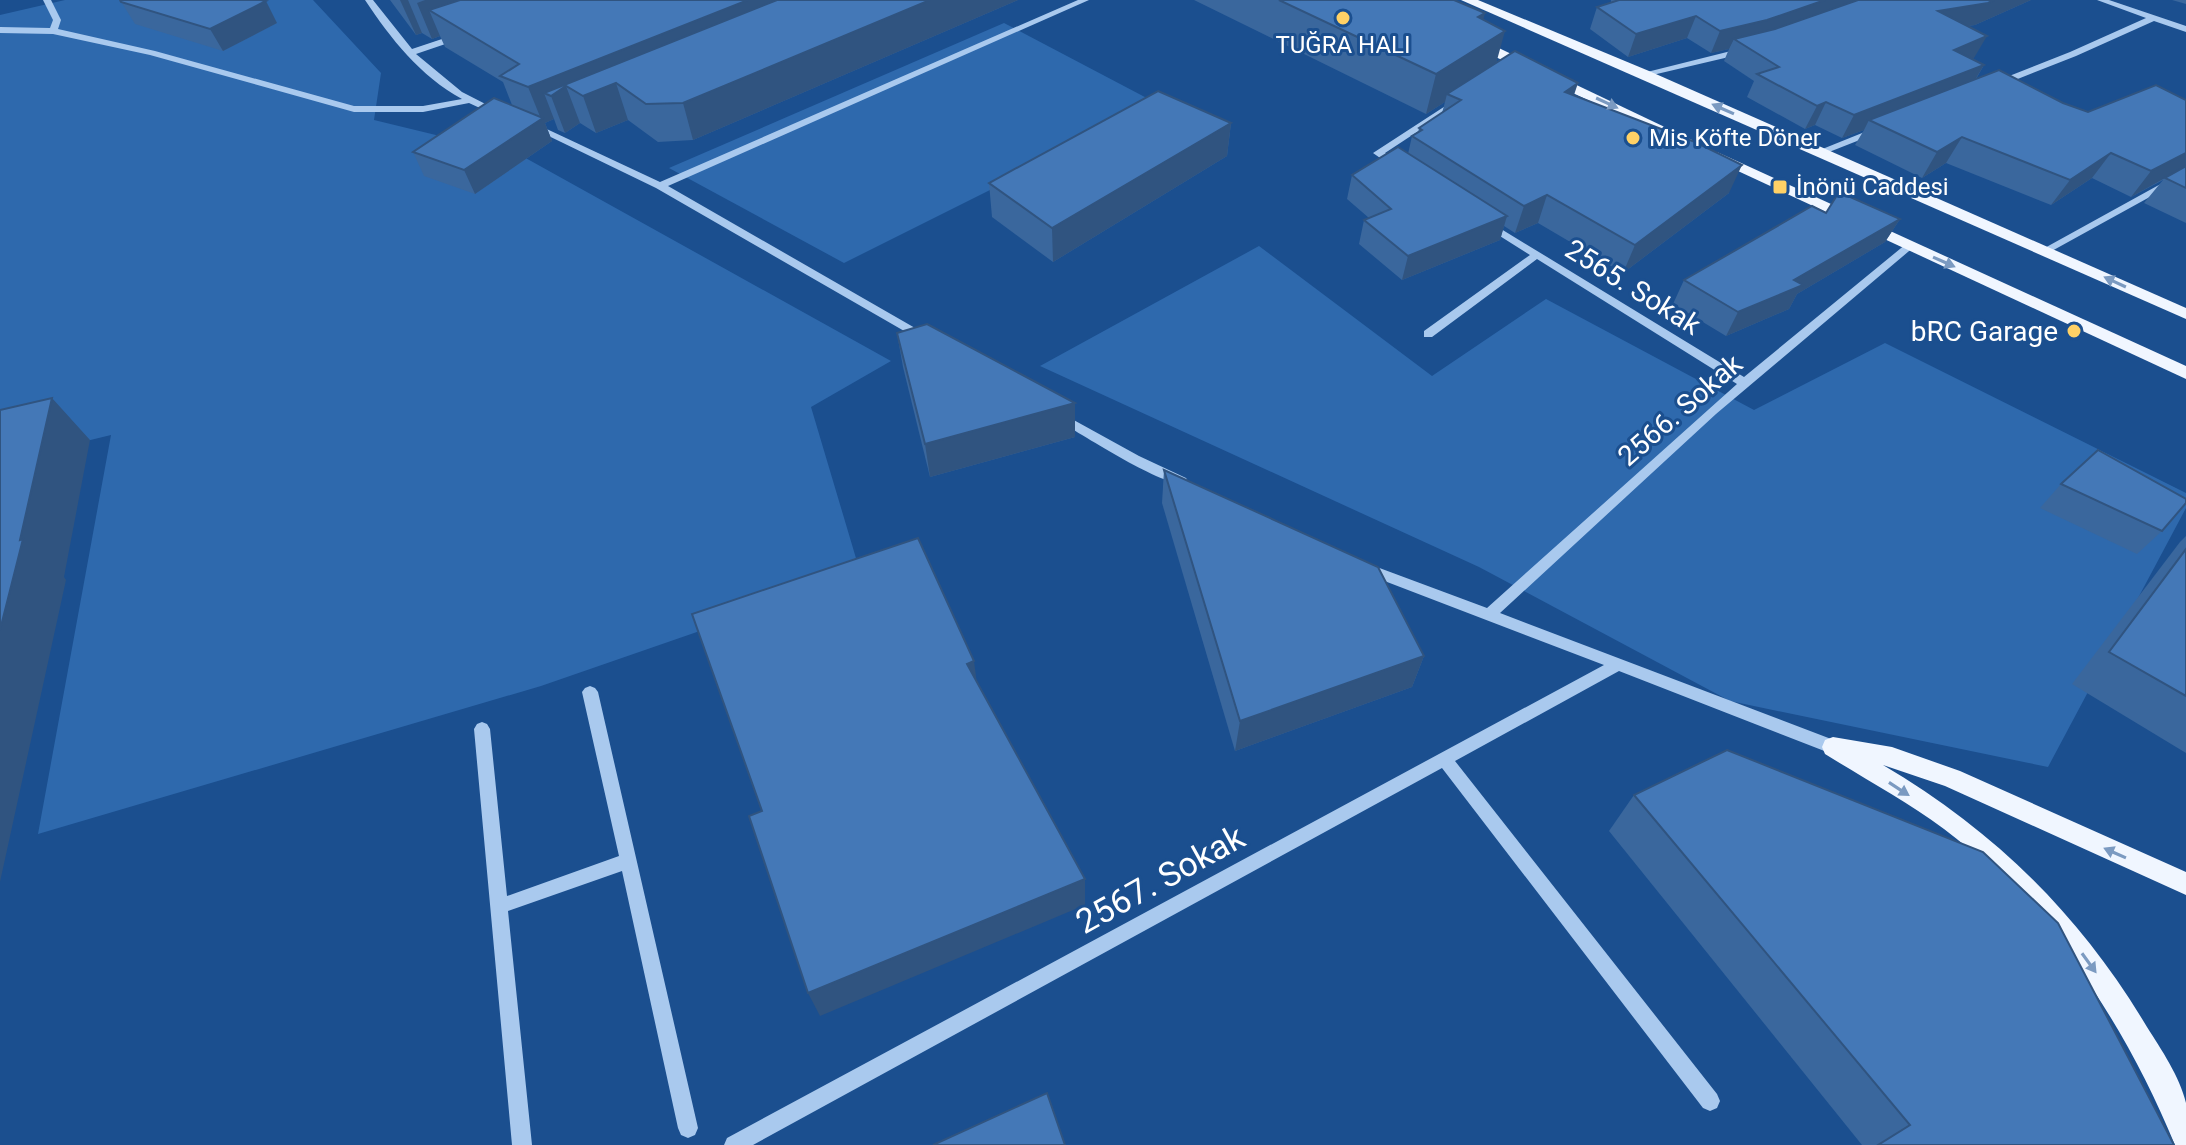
<svg xmlns="http://www.w3.org/2000/svg" width="2186" height="1145" font-family="Roboto,sans-serif">
	<style>
		.green { fill: #2e69ad }
		.lines { fill: none; stroke-linecap: round; stroke-linejoin: round }
		.minor { fill: #a9c9ee; fill-rule: evenodd }
		.major { fill: #f0f6ff; fill-rule: evenodd }
		.wall { fill: #3a679d }
		.shaded-wall { fill: #305480 }
		.building { fill: #4478b7; stroke: #305480; stroke-width: 2 }
		.oneway { fill: #7b9ac1 }
		.poi-dot { fill: #ffd166; stroke: #1b4f8f; stroke-width: 3 }
		.labels { text-anchor: middle; dominant-baseline: central; stroke-width: 6; stroke-linejoin: round; paint-order: stroke }
		.far-poi-label { font-size: 24px; fill: #fff; stroke: #1b4f8f; text-anchor: start }
		.street-label { font-size: 28px; fill: #fff; stroke: #1b4f8f }
		.poi-label { font-size: 28px; fill: #fff; stroke: #1b4f8f; text-anchor: end }
		.near-street-label { font-size: 34px; fill: #fff; stroke: #1b4f8f }
	</style>
	<rect width="100%" height="100%" fill="#1b4f8f"/>
	<g class="green">
		<path d="M65,0h248l68,73 -7,47 148,36 369,205 -80,46 50,168 -320,111 -503,148 73,-399 -111,27v-447z"/>
		<path d="M1004,23l156,82 -316,158 -175,-95z"/>
		<path d="M1259,246l173,130 114,-77 208,111 131,-67 301,150v15l-138,259 -318,-66 -251,-134 -439,-201z"/>
	</g>
	<g class="lines">
		<g class="minor">
			<path d="M43,0h8l10,20 -3,9 97,22 199,55h69l39,-7c-42,-23 -71,-60 -97,-99h8l39,49 45,-15h6v4l-47,16 46,38 41,21 -8,2 -26,-12 -46,9h-69l-204,-57 -97,-21 -53,-1v-6l50,1 3,-8z"/>
			<path d="M1078,0h11l-421,186 261,150v6l-4,1 -269,-155 -128,-62 8,-2 124,58z"/>
			<path d="M2097,0h12l77,26v6l-32,-11 -78,35 -76,30h-6v-4l76,-30 76,-34z"/>
			<path d="M1743,48l3,1v4l-102,24 -5,-3z"/>
			<path d="M1453,101l8,2 -76,50 16,10v4h-8l-20,-14z"/>
			<path d="M1877,127l5,3 -2,2 -56,22 -9,-2z"/>
			<path d="M2186,170v7l-136,75 -4,1 -5,-3z"/>
			<path d="M1488,221l256,156 162,-133h8l1,2 -199,168 -216,199 339,129 2,5 -2,5 -6,2 -6,-2 -208,-81 -164,90 262,333 3,7 -3,7 -7,3 -7,-3 -261,-340 -689,377h-29l3,-7 877,-473 -243,-93 -2,-4 2,-4 5,-1 121,45 250,-224 -200,-125 -105,78h-8v-6l106,-76 -46,-29v-4z"/>
			<path d="M1061,413l78,43 47,22 2,3 -2,3c-22,4 -106,-51 -129,-64l-2,-3 2,-3z"/>
			<path d="M590,686l5,2 3,4 100,436 -3,7 -7,3 -7,-3 -3,-7 -56,-257 -114,40 24,234h-20l-38,-416 3,-5 5,-2 5,2 3,5 17,167 112,-40 -37,-164 3,-4z"/>
		</g>
		<g class="major">
			<path d="M1461,0h17l171,71 537,237v11z"/>
			<path d="M1470,39h10l212,101 -7,4 -5,-1 -210,-98z"/>
			<path d="M1717,152l469,214v13l-474,-220v-6z"/>
			<path d="M1833,737l59,10 68,24 226,101v23l-241,-109 -62,-21c112,66 197,150 264,262 14,22 33,50 39,76 0,12 0,29 0,42h-11c-50,-121 -125,-236 -231,-316 -38,-28 -79,-50 -119,-75l-3,-7 3,-7z"/>
		</g>
	</g>
	<g class="wall">
		<path d="M120,0l157,23 -54,28 -88,-27z"/>
		<path d="M390,0h628l-325,140 -35,2 -30,-22 -32,13 -16,-10 -15,10 -7,-3 -4,-11 -9,4 7,18 -77,53 -51,-18 -11,-24 99,-47 -9,-23 -58,-35 -5,-11 -8,3 -10,-6 -6,2z"/>
		<path d="M1194,0h260l29,20 14,43 77,32 155,98 -106,80 -85,-50 -23,10 -11,-7 -4,14 -98,40 -43,-36 5,-24 5,-2 -22,-19 5,-24 56,-21 4,-18 6,-3 1,-5 23,-15 3,-11 -19,12z"/>
		<path d="M1611,0h420l-56,25 -7,1 6,32 -2,1 12,6 -8,14 87,24 25,9 98,-12v123l-42,-20 19,-23 -32,17 -39,-19 -41,27 -105,-42 -24,15 -67,-33 9,-15 -22,8 -27,-13 -10,4 -58,-32 7,-16 -30,-20 5,-12 -18,4 -24,-15 -59,19 -38,-28 7,-22 14,-4z"/>
		<path d="M2172,0h14v4z"/>
		<path d="M1231,123l-4,33 -174,106 -61,-45 -3,-34z"/>
		<path d="M1826,213l74,6 -15,23 -88,52 -8,15 -63,27 -53,-32 11,-24z"/>
		<path d="M897,333l178,70v34l-145,40 -27,-110z"/>
		<path d="M1164,470l260,186 -12,31 -177,64 -73,-248z"/>
		<path d="M2061,484l101,47 -25,23 -97,-46z"/>
		<path d="M2186,536v217l-114,-69 108,-142z"/>
		<path d="M1634,795l540,350h-312l-253,-314z"/>
	</g>
	<g class="shaded-wall">
		<path d="M400,0h8l14,33 -6,2z"/>
		<path d="M425,0h124l-120,10 11,26 -8,3 -15,-36z"/>
		<path d="M748,0h96l-228,83 12,37 -32,13 -13,-37 -17,-10 14,37 -15,10 -14,-37 -7,-3 10,26 -9,4 7,18 -77,53 -11,-24 77,-51 -13,-32z"/>
		<path d="M930,0h88l-325,140 -10,-37z"/>
		<path d="M1825,0h53l-121,42 -23,-3 -5,10 -18,4 9,-22z"/>
		<path d="M1994,0h37l-56,25 -49,8 12,-22z"/>
		<path d="M266,1l11,22 -54,28 -13,-22z"/>
		<path d="M1485,13l-9,36 29,-18 -11,40 -47,23 -2,8 -19,12 10,-40 42,-57z"/>
		<path d="M1696,16l-9,22 -59,19 8,-23z"/>
		<path d="M1987,36l-13,22 -33,14 13,-22z"/>
		<path d="M1984,65l-14,23 -101,32 -5,10 -22,8 12,-23z"/>
		<path d="M1578,83l-9,27 -4,-18z"/>
		<path d="M1826,102l-11,23 -10,4 12,-23z"/>
		<path d="M1231,123l-4,33 -174,106 -1,-34z"/>
		<path d="M1962,137l-16,26 -24,15 15,-26z"/>
		<path d="M2111,153l-19,25 -41,27 19,-25z"/>
		<path d="M2186,153v14l-21,11 -34,19 20,-26z"/>
		<path d="M1742,165l-13,28 -106,80 12,-28z"/>
		<path d="M1547,195l-9,28 -23,10 9,-27z"/>
		<path d="M1507,216l-7,24 -98,40 6,-24z"/>
		<path d="M1900,219l-15,23 -88,52 -8,15 -63,27 12,-24z"/>
		<path d="M52,398l38,42 -26,137 2,3 -66,302v-253z"/>
		<path d="M1075,403v34l-145,40 -5,-33z"/>
		<path d="M1424,656l-12,31 -177,64 5,-30z"/>
		<path d="M974,661l4,31 -11,-28z"/>
		<path d="M1085,879v26l-265,111 -12,-23z"/>
	</g>
	<g class="building">
		<path d="M120,0h141l5,1 -56,28 -89,-27z"/>
		<path d="M460,0h288l-220,87 -28,-11 19,-12 -90,-54z"/>
		<path d="M777,0h153l-247,103 -37,1 -30,-21 -33,13 -17,-10 -15,10 -7,-3z"/>
		<path d="M1279,0h175l31,13 -7,4 27,14 -69,43z"/>
		<path d="M1619,0h206l-58,20 -47,11 -24,-15 -60,18 -39,-27z"/>
		<path d="M1858,0h136l-6,3 -50,8 49,25 -33,14 30,15 -130,50 -28,-13 -9,4 -60,-32 22,-7 -45,-28 41,-10z"/>
		<path d="M1515,51l63,32 -13,9 130,50 47,23 -107,80 -88,-50 -23,11 -112,-70 10,-6 -3,-2 42,-28 -14,-6z"/>
		<path d="M1999,70l64,33 25,9 68,-27 30,15v53l-35,18 -40,-18 -41,27 -108,-43 -25,15 -68,-32z"/>
		<path d="M1158,91l73,32 -179,105 -63,-45z"/>
		<path d="M494,98l49,20 -79,52 -51,-18z"/>
		<path d="M1398,147l109,69 -99,40 -44,-36 27,-11 -39,-34z"/>
		<path d="M2186,166v22l-21,-10z"/>
		<path d="M1839,192l61,27 -106,61 9,5 -65,27 -54,-32 128,-74 14,7z"/>
		<path d="M927,324l148,79 -150,41 -28,-111z"/>
		<path d="M52,398l-32,142 3,-1 -23,91v-220z"/>
		<path d="M2098,450l88,49v4l-24,28 -101,-47z"/>
		<path d="M1164,470l214,97 46,89 -184,65z"/>
		<path d="M918,538l56,123 -7,3 118,215 -277,114 -59,-177 13,-5 -70,-197z"/>
		<path d="M2186,549v147l-77,-44z"/>
		<path d="M1727,750l256,102 75,71 116,222h-296l32,-20 -276,-330z"/>
		<path d="M1047,1093l18,52h-132z"/>
	</g>
	<defs><path id="oneway-solid" d="M-6-.8H1V-3.2L6.5 0L1 3.2V.8H-6Z" transform="scale(2)"/></defs>
	<g class="oneway">
		<use href="#oneway-solid" transform="translate(1607 103) rotate(25)"/>
		<use href="#oneway-solid" transform="translate(1723 109) rotate(-156)"/>
		<use href="#oneway-solid" transform="translate(1944 262) rotate(24)"/>
		<use href="#oneway-solid" transform="translate(2115 282) rotate(-155)"/>
		<use href="#oneway-solid" transform="translate(1899 789) rotate(33)"/>
		<use href="#oneway-solid" transform="translate(2115 853) rotate(-156)"/>
		<use href="#oneway-solid" transform="translate(2089 963) rotate(54)"/>
	</g>
	<g class="poi-dot">
		<circle cx="1343" cy="18" r="8"/>
		<circle cx="1633" cy="138" r="8"/>
		<rect x="1772" y="179" width="16" height="16" rx="4"/>
		<circle cx="2074" cy="331" r="8"/>
	</g>
	<g class="labels">
		<g class="far-poi-label">
			<text x="1343" y="45" text-anchor="middle">TUĞRA HALI</text>
			<text x="1649" y="138">Mis Köfte Döner</text>
			<text x="1796" y="187">İnönü Caddesi</text>
		</g>
		<g class="street-label">
			<text transform="translate(1633 287) rotate(32)">2565. Sokak</text>
			<text transform="translate(1680 410) rotate(-41)">2566. Sokak</text>
		</g>
		<g class="poi-label">
			<text x="2058" y="331">bRC Garage</text>
		</g>
		<g class="near-street-label">
			<text transform="translate(1160 879) rotate(-29)">2567. Sokak</text>
		</g>
	</g>
</svg>
